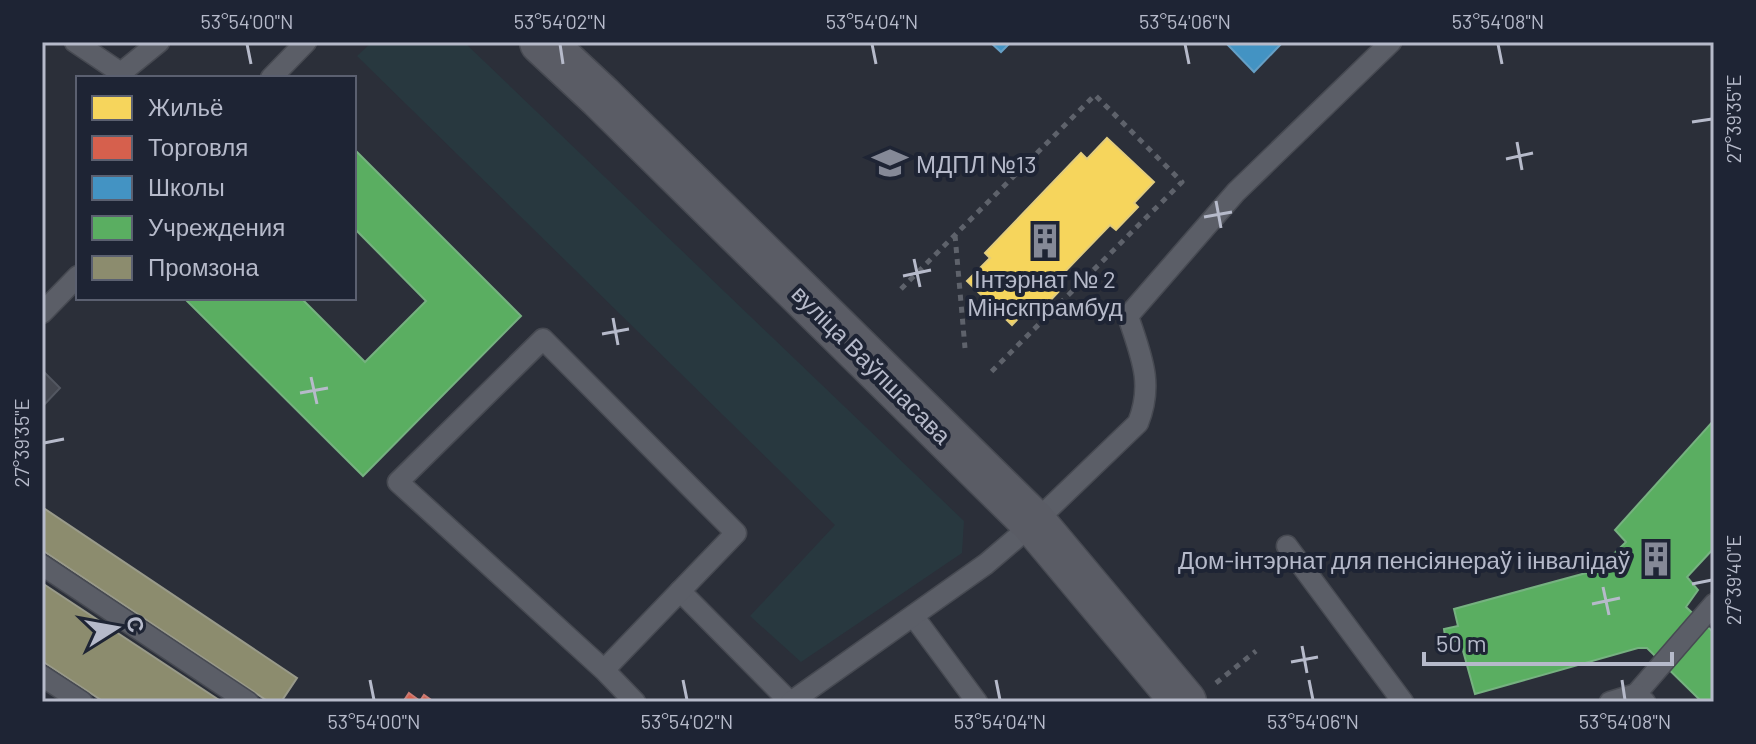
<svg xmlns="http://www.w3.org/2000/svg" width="1756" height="744" font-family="Barlow,sans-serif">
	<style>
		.green { fill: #28383f }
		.homes { fill: #f6d55c; stroke: #e3cd7d; stroke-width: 2 }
		.shops { fill: #d6604d; stroke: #cc7b72; stroke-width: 2 }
		.schools { fill: #4393c3; stroke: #669fc5; stroke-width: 2 }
		.public { fill: #5aae61; stroke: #76b280; stroke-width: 2 }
		.industry { fill: #8c8c6e; stroke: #999a8a; stroke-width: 2 }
		.building { fill: #444750; stroke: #535761; stroke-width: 2 }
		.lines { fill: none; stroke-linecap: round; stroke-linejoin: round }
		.lane-casing { stroke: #474a52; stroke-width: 23 }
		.secondary-casing { stroke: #474a52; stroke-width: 47 }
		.path { stroke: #5e626b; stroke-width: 5; stroke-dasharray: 6 6; stroke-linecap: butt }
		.lane { stroke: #5b5e67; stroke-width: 20 }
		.secondary { stroke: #5a5c65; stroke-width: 44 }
		.ticks { fill: none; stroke: #b6baca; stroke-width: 3 }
		.labels { text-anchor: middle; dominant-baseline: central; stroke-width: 8; stroke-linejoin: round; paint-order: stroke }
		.poi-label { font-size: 24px; fill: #b6baca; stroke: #1e2434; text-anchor: start }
		.street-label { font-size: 24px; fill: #b6baca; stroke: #1e2434 }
		.neatline { fill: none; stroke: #b6baca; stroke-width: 3 }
		.ticks-label { font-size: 20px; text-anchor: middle; fill: #b6baca }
	</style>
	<rect width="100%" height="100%" fill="#2b2f39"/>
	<path class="green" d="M372,42h92l500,479 -2,32 -161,109 -51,-46 85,-91 -478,-469z"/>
	<path class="homes" d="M1107,138l47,44 -20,21 4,4 -22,23 -6,-5 -55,57 7,6 -19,20 -8,-7 -23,24 -45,-44 23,-23 -5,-5 96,-100 6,6z"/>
	<path class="shops" d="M409,693l11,8 4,-6 10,7h-31z"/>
	<g class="schools">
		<path d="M990,42h21l-10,10z"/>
		<path d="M1225,42h58l-29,30z"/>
	</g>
	<g class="public">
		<path d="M354,149l167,167 -158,160 -179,-178h117l64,64 61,-61 -72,-73z"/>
		<path d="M1714,420v128l-27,29 11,13 -12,17 28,26v69h-12l-55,-54h-9l-163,46 -15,-54 -14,3 -2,-14 14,-3 -4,-17 143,-39 29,-28 -11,-12z"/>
	</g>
	<g class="industry">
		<path d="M42,507l255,171 -16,24h-12l-227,-152z"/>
		<path d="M42,583l180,119h-118l-62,-41z"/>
	</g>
	<path class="building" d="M42,370l18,18 -18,19z"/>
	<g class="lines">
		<g class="lane-casing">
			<g id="lane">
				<path d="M75,42l46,31 38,-31"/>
				<path d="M271,78l35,-36"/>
				<path d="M42,313l36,-37"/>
				<path d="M1287,546l116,156"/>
				<path d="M42,565l206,137"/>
				<path d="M680,591l110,111"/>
				<path d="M914,617l63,85"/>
				<path d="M604,670l132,-137 -193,-194 -145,143 206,188 31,32"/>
				<path d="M42,676l40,26"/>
				<path d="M1636,694l78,-90"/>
				<path d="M791,702l195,-138 48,-41 104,-100c16,-40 3,-67 -10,-107l108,-124 155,-150"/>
				<path d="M1610,702l26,-8 9,8"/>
			</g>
		</g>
		<g class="secondary-casing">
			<path id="secondary" d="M542,42l59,55 433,426 150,179"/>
		</g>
		<g class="path">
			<path d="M955,235l10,113"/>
			<path d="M901,289l194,-194 87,87 -191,190"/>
			<path d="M1216,683l40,-32"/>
		</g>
		<use href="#lane" class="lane"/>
		<use href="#secondary" class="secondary"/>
	</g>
	<path class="ticks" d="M247,44l4,20M560,44l3,20M872,44l4,20M1185,44l4,20M1498,44l4,20M1692,122l20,-3M1517,142l5,28M1506,159l27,-6M1216,201l5,27M1204,217l28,-5M914,259l6,28M903,276l28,-6M613,318l5,27M602,334l27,-5M311,377l6,27M300,393l28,-5M44,443l20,-4M1692,584l20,-4M1603,587l6,28M1592,604l28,-6M1302,646l5,27M1291,662l27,-5M370,680l4,20M683,680l4,20M996,680l4,20M1309,680l4,20M1622,680l3,20"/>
	<defs>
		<g id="university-bare" transform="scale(2.76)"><path d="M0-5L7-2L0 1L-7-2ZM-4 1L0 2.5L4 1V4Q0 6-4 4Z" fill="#858997" stroke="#1e2434" stroke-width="2.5" paint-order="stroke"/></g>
		<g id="building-bare" transform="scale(2.76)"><path d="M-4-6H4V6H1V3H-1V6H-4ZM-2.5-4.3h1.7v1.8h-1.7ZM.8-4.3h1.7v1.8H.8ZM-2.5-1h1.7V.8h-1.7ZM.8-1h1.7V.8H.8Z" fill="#858997" stroke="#1e2434" stroke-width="2.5" paint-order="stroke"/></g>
	</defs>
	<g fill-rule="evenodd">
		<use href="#university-bare" x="890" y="163"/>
		<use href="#building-bare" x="1045" y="241"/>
		<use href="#building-bare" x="1656" y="559"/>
	</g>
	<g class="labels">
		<g class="poi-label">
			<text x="916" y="163">МДПЛ №13</text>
			<text x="1045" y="278" text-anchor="middle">Інтэрнат № 2<tspan x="1045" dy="28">Мінскпрамбуд</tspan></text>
			<text x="1630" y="559" text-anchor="end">Дом-інтэрнат для пенсіянераў і інвалідаў</text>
		</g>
		<g class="street-label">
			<text transform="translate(872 364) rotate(45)">вуліца Ваўпшасава</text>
		</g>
	</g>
	<rect width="1756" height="744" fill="none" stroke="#1e2434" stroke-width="88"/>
	<rect x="76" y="76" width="280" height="224" fill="#1e2434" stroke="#5b6070" stroke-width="2"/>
	<rect x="92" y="96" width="40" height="24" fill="#f6d55c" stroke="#5b6070" stroke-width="2"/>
	<text x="148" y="116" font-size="24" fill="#b6baca">Жильё</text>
	<rect x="92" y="136" width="40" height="24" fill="#d6604d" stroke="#5b6070" stroke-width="2"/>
	<text x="148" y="156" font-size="24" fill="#b6baca">Торговля</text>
	<rect x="92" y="176" width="40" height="24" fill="#4393c3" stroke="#5b6070" stroke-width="2"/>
	<text x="148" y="196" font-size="24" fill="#b6baca">Школы</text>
	<rect x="92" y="216" width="40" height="24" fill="#5aae61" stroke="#5b6070" stroke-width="2"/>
	<text x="148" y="236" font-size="24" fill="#b6baca">Учреждения</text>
	<rect x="92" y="256" width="40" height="24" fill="#8c8c6e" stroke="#5b6070" stroke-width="2"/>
	<text x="148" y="276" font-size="24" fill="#b6baca">Промзона</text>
	<g transform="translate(116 628) rotate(79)" stroke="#1e2434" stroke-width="6" paint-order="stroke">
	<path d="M0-6L14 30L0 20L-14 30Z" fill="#b6baca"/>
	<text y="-12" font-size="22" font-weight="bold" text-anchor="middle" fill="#b6baca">С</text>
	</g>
	<path d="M1424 652v12h248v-12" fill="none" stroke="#b6baca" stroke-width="4"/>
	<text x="1436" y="652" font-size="24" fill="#b6baca" stroke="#1e2434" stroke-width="6" paint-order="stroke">50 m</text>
	<rect x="44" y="44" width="1668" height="656" class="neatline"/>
	<g class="ticks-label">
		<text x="247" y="29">53°54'00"N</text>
		<text x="560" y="29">53°54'02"N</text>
		<text x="872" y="29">53°54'04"N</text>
		<text x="1185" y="29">53°54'06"N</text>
		<text x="1498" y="29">53°54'08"N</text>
		<text transform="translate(1734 119) rotate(-90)" y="7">27°39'35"E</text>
		<text transform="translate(22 443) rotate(-90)" y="7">27°39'35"E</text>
		<text transform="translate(1734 580) rotate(-90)" y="7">27°39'40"E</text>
		<text x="374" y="729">53°54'00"N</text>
		<text x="687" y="729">53°54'02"N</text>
		<text x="1000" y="729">53°54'04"N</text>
		<text x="1313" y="729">53°54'06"N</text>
		<text x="1625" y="729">53°54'08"N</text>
	</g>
</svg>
